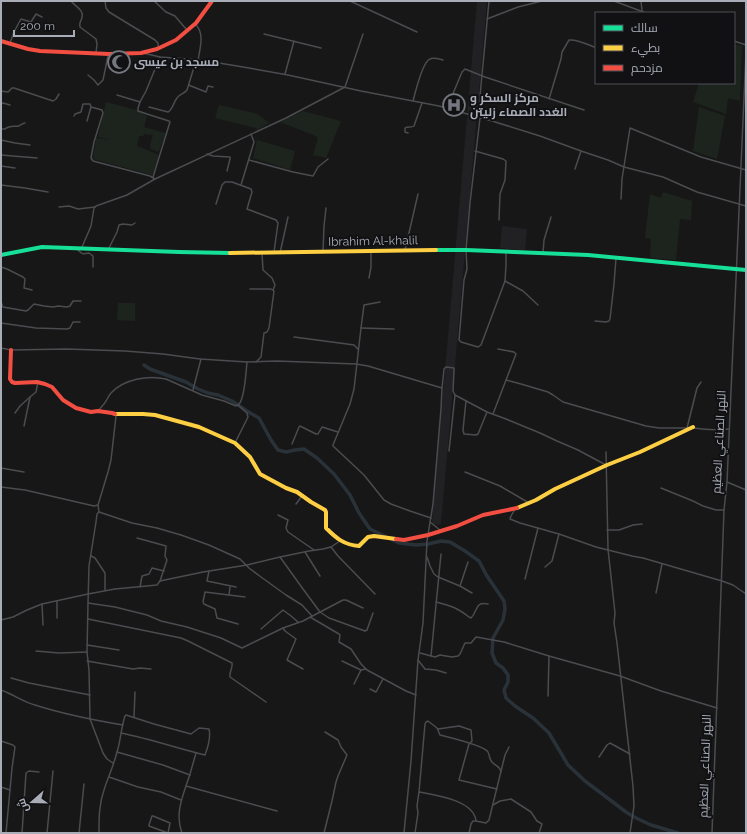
<svg xmlns="http://www.w3.org/2000/svg" width="747" height="834" font-family="Raleway,Cairo,sans-serif">
	<style>
		.built { fill: #212123 }
		.green { fill: #1d241e }
		.lines { fill: none; stroke-linecap: round; stroke-linejoin: round }
		.river { stroke: #2a3239; stroke-width: 3.5 }
		.street { stroke: #4b4c50; stroke-width: 1.5 }
		.fast { stroke: #16e098; stroke-width: 4 }
		.slow { stroke: #ffcf43; stroke-width: 4 }
		.jam { stroke: #f24e42; stroke-width: 4 }
		.labels { text-anchor: middle; dominant-baseline: central; stroke-width: 4; stroke-linejoin: round; paint-order: stroke }
		.poi-label { font-size: 12px; font-weight: bold; fill: #a8adb8; stroke: #111113; text-anchor: start }
		.street-label { font-size: 12px; fill: #a8adb8; stroke: #111113 }
	</style>
	<rect width="100%" height="100%" fill="#171717"/>
	<g class="built">
		<path d="M477,1h10l-46,523 -2,1 -6,-1 -1,-3z"/>
		<path d="M502,226l25,3 -2,22 -25,-3z"/>
	</g>
	<g class="green">
		<path d="M734,44l8,2 -2,55 -12,-3 -2,16 -33,-12 6,-19h35z"/>
		<path d="M106,102l31,8 10,6 -3,11 22,6 -7,18 -1,1 -7,-3 -1,-4 3,-10 -9,-1 -1,2h-4l-2,10 22,9 -7,20 -59,-16 3,-21 14,2 -12,-3z"/>
		<path d="M219,105l39,9 11,9 -12,7 -1,-2 -41,-10z"/>
		<path d="M699,107l26,9 -8,43 -24,-8z"/>
		<path d="M303,111l38,10 -15,37 -13,-3 5,-17 -2,-2 -36,-14z"/>
		<path d="M257,140l38,11 -5,19 -37,-12z"/>
		<path d="M663,192l29,9 -1,19 -11,-1 -4,41 -26,-2 1,-19 -6,-1 5,-44 11,4z"/>
		<path d="M118,303h17v18l-18,-1z"/>
	</g>
	<g class="lines">
		<path class="river" d="M144,365l6,4 36,13 12,7 10,4 10,2 14,6 18,12 9,5 12,22 7,10 8,2 9,-2 9,-1 13,9 17,16 16,21 9,18 11,16 29,14 17,2 12,-1 13,-3 9,1 15,9 14,10 8,15 17,25 1,8 -2,11 -10,18 -1,15 4,10 7,5 5,7v7l-4,8 2,8 9,8 18,12 16,15 19,32 17,16 41,31 10,6 15,7 27,8"/>
		<g class="street">
			<path d="M71,1c4,5 13,9 11,16 -1,5 -3,5 -2,10l16,12 1,5 -1,9"/>
			<path d="M105,1l1,7 3,4 46,28 3,3v4"/>
			<path d="M154,1l12,11 9,4 11,13"/>
			<path d="M350,1l67,31"/>
			<path d="M614,1l32,12"/>
			<path d="M641,1l1,10"/>
			<path d="M487,19l31,-12 24,-6"/>
			<path d="M195,24c10,8 5,25 3,36"/>
			<path d="M264,34l57,14"/>
			<path d="M734,41l12,4"/>
			<path d="M10,43l4,-11 7,-13 10,3 5,-8 6,3"/>
			<path d="M143,53l17,4 41,3 42,7 45,8 73,16 78,15 53,15 48,15 41,15 27,9 16,7 39,10 34,15 49,14"/>
			<path d="M285,74l9,-33"/>
			<path d="M88,75l6,5 4,5 5,-5 5,-24"/>
			<path d="M189,85l2,1 15,6 2,-6 5,1"/>
			<path d="M1,91l7,1 4,-4h2l39,13 3,-2 3,-5"/>
			<path d="M117,95l23,7 6,-11 14,-34"/>
			<path d="M549,99l12,-40 1,-7 7,-12c8,-1 17,4 25,7"/>
			<path d="M413,101c2,-8 10,-40 17,-42 3,-2 9,0 13,1"/>
			<path d="M140,102l-2,6v3l9,3 22,7 1,1 -17,55"/>
			<path d="M1,104l2,-1 7,2"/>
			<path d="M149,107l19,5c5,-3 5,-9 9,-14 2,-4 7,-4 10,-8l8,-26v-5"/>
			<path d="M447,108l15,-36 3,-3 20,8 99,33"/>
			<path d="M74,116l1,-2 6,-2 2,-8h7l1,3"/>
			<path d="M478,117l11,-116"/>
			<path d="M480,118l-10,85 -4,47 1,19 -3,11 -5,60 2,2 17,5 3,-2 24,-64 1,-16v-13"/>
			<path d="M87,121l4,-14 11,3 1,3 -9,29 -3,16 2,3 57,15 5,3"/>
			<path d="M1,129h4c5,-4 9,-2 14,-3 1,-1 5,-3 6,-3"/>
			<path d="M408,133l-3,-1v-4c3,-2 6,0 9,-2l8,-23"/>
			<path d="M1,140l14,3 15,2"/>
			<path d="M475,151l28,8 3,2 -1,19 -5,14 -1,26"/>
			<path d="M207,154l6,2 17,1v2l-3,12"/>
			<path d="M1,155l36,3"/>
			<path d="M249,160l44,12 20,4 5,-9 10,-8"/>
			<path d="M1,166l14,2"/>
			<path d="M575,169l6,-18"/>
			<path d="M1,185l24,3 23,4"/>
			<path d="M241,185l13,-43 -3,-8"/>
			<path d="M621,199l1,-20 8,-51 71,29 45,13"/>
			<path d="M216,204l6,-19 3,-3h7l19,7 1,3 -5,17 29,11 2,3 -4,29"/>
			<path d="M59,207l10,-1 9,3 17,-2"/>
			<path d="M82,247l9,-21 3,-18 2,-2 31,-11 28,-16 131,-61 59,-31 18,-53"/>
			<path d="M76,248c6,5 4,7 13,5l4,3v11"/>
			<path d="M109,248l8,-16 2,-7 4,-1 9,1 3,-2"/>
			<path d="M405,250l13,-56"/>
			<path d="M323,251l1,-25 2,-18"/>
			<path d="M262,253l1,17 9,8 3,7 -2,5"/>
			<path d="M280,253l8,-36"/>
			<path d="M543,253l1,-13 7,-23"/>
			<path d="M1,267l6,2 16,8 2,2 -1,9 8,2"/>
			<path d="M369,278l2,-11v-17"/>
			<path d="M505,281l18,10 15,14"/>
			<path d="M250,289h21l3,2 -5,37 -2,4 -3,1 -3,24 -5,5"/>
			<path d="M1,302l2,5 23,4 2,-1 6,-6 10,2 9,1 5,-1 9,1 3,-1 3,-5h8"/>
			<path d="M380,302l-16,3 -3,23 -7,61 -4,15 -17,41v1l31,29 20,25 7,4 19,7 21,7"/>
			<path d="M595,321l11,1 3,-1 1,-2 4,-35 2,-26"/>
			<path d="M1,323l35,5 31,1 3,-1 3,-6h7"/>
			<path d="M361,328l33,1"/>
			<path d="M294,337l53,7 7,1 4,4"/>
			<path d="M1,348l10,2 56,-1 58,2 38,3 37,5 47,3 30,-1 79,3 12,2 74,22 2,-19 2,-2 8,1v3l-1,20 2,4 -6,56"/>
			<path d="M506,380l15,4 27,8 5,3 10,7 83,24 13,2h31"/>
			<path d="M193,390l8,-31"/>
			<path d="M455,395l32,17 19,7 34,14 17,8 21,9 28,15"/>
			<path d="M466,401l-3,29 1,4 12,1 2,-1 9,-22"/>
			<path d="M98,411c2,-3 6,-6 8,-10 2,-3 3,-6 5,-8 13,-14 37,-18 55,-14l36,16 22,6 12,5c1,-1 2,-1 3,-2 6,-6 7,-33 8,-42"/>
			<path d="M15,413l5,-7 10,-9"/>
			<path d="M493,414l23,-60 -2,-2 -16,-3"/>
			<path d="M24,426l6,-29 6,-5 2,-10"/>
			<path d="M687,428l10,-40 4,-6"/>
			<path d="M693,428c12,1 25,3 36,1"/>
			<path d="M235,443l13,-26 -1,-4 -9,-8"/>
			<path d="M292,444l7,-17 1,-1 16,8h2l4,-7 16,5"/>
			<path d="M606,452l2,97 7,64 -1,10 3,20 16,143 1,20 -4,27"/>
			<path d="M1,468l23,4"/>
			<path d="M465,472l35,14 29,17"/>
			<path d="M727,482l19,8"/>
			<path d="M1,487l24,3 69,16 4,-1 1,7 33,11 25,5 24,7 28,10 31,14 9,9 12,9 25,18 16,10 10,11"/>
			<path d="M661,488l32,13 10,5 13,4h8"/>
			<path d="M296,504l6,-8"/>
			<path d="M98,505l10,-33 3,-12 5,-44"/>
			<path d="M515,509l-4,7 -1,3 10,4 39,11 37,13 36,9 11,2 79,23 11,4 13,9"/>
			<path d="M99,512l-2,2 -1,8 -7,44 -1,37 -1,49 2,18 1,49 13,34 4,6 6,4"/>
			<path d="M278,515l10,5 -2,8 2,4 26,18"/>
			<path d="M430,522l10,8"/>
			<path d="M607,530h12l14,-5 9,-1"/>
			<path d="M137,538l29,8 -1,10 2,4 -7,21"/>
			<path d="M331,547l7,9 37,38"/>
			<path d="M305,552l15,24"/>
			<path d="M91,556l4,2 10,15v17"/>
			<path d="M280,557l23,32 17,23 9,6 36,13 2,-1 6,-17"/>
			<path d="M427,557l3,9 4,8 4,3 22,9 12,7"/>
			<path d="M545,567l7,-6 7,-27"/>
			<path d="M209,571l-2,10 29,6"/>
			<path d="M525,579l13,-51"/>
			<path d="M460,586l8,-24"/>
			<path d="M140,587l2,-11 7,-2 3,-6 12,3"/>
			<path d="M230,587l-1,8 -24,-3 -2,10 1,2 11,5 2,9 21,6"/>
			<path d="M656,593l6,-29"/>
			<path d="M229,595l16,2"/>
			<path d="M57,601v17"/>
			<path d="M436,602c15,4 20,5 33,15l2,1c7,-6 3,-17 17,-14"/>
			<path d="M88,603l27,4 32,8 14,6 26,6 34,11 21,10 41,-20 20,-7 40,-21h3l17,8"/>
			<path d="M42,604l1,21"/>
			<path d="M310,617l29,17 1,1 -1,7 12,7 10,15 6,6 39,21 10,4"/>
			<path d="M88,619l93,19 7,3 44,22c1,5 -3,9 -2,14l36,25"/>
			<path d="M1,620l12,-3 14,-7 15,-6 46,-10 27,-5 42,-4 3,-4 43,-9 44,-7 33,-8 29,-6 14,-2 8,-2 9,-6"/>
			<path d="M283,628l2,3 11,8 -9,21 16,9"/>
			<path d="M261,629l22,-19 8,6 7,6"/>
			<path d="M87,645l32,5"/>
			<path d="M36,651l23,2 28,-1"/>
			<path d="M420,653l15,4 5,-2 12,2 6,-1 2,-2 5,-11h6l5,-6 28,5 45,14 71,20 41,15 56,17"/>
			<path d="M431,656l10,-102"/>
			<path d="M418,660l7,9 11,1 10,3"/>
			<path d="M87,661l46,8 7,-1 11,1"/>
			<path d="M342,661l19,9 5,-1"/>
			<path d="M11,678l18,5 61,12"/>
			<path d="M354,684l7,-14"/>
			<path d="M370,689l6,3 7,-13"/>
			<path d="M1,690c12,4 22,12 34,15 28,9 58,15 88,20"/>
			<path d="M548,696l1,-40"/>
			<path d="M134,717l1,-25"/>
			<path d="M438,729l21,-3 12,4 1,11 -3,3 -10,36 38,9"/>
			<path d="M1,741l12,4 2,2 -3,21 -6,65"/>
			<path d="M117,752l46,13 27,10"/>
			<path d="M599,757l8,-12 3,-2 20,11"/>
			<path d="M109,777l29,10 23,5 20,8"/>
			<path d="M186,786l91,25"/>
			<path d="M1,787l9,3"/>
			<path d="M419,792l6,-68 1,-2 2,-1 9,7 3,7c8,2 45,11 48,17 2,4 1,8 5,11 4,4 7,3 8,9"/>
			<path d="M493,805l7,-4 11,-2 20,13 6,9 5,3 -3,9"/>
			<path d="M22,833l4,-60 3,-2 10,1"/>
			<path d="M47,833l6,-62"/>
			<path d="M79,833l5,-49"/>
			<path d="M99,833c0,-15 0,-29 5,-43 4,-13 10,-25 13,-38 4,-12 4,-25 8,-36l1,-1 28,9 37,10 8,-6 10,1c2,8 -1,18 -4,26 -28,-7 -55,-16 -84,-22"/>
			<path d="M168,833l-19,-7v-1l3,-9h1l17,7 -2,10"/>
			<path d="M182,833c-8,-20 2,-40 8,-59 2,-7 4,-14 6,-21"/>
			<path d="M324,833l8,-32 4,-19 2,-6 9,-21 -6,-8 -3,-7 -13,-8"/>
			<path d="M404,833l7,-72 7,-101 5,-37 4,-82 6,-37 8,-95 1,-21"/>
			<path d="M415,833l3,-20 -1,-7 2,-14c16,3 55,8 57,29"/>
			<path d="M469,833l2,-9 2,-3h3l10,2 3,-3 16,-65 4,-8"/>
			<path d="M712,833l12,-323 3,-28 19,-429"/>
		</g>
		<g class="fast">
			<path d="M436,250h30l122,5 158,15"/>
			<path d="M1,255l41,-8 137,5 51,1"/>
		</g>
		<g class="slow">
			<path d="M230,253l206,-3"/>
			<path d="M115,414h28l12,1 44,12 36,16 15,14 10,17 26,14 11,4 14,10 14,8 1,2v16c10,10 18,17 33,18l9,-9 6,-1 22,3"/>
			<path d="M517,508l19,-8 19,-11 52,-24 33,-13 53,-25"/>
		</g>
		<g class="jam">
			<path d="M1,41l27,8 12,2 69,3 32,-1 16,-4 19,-9 20,-17 16,-22"/>
			<path d="M11,350l-1,29 2,3 3,1 22,-1 8,2 7,3 11,13 13,8 15,4 7,-1 14,2 3,1"/>
			<path d="M396,539l8,1 24,-5 29,-9 26,-11 34,-7"/>
		</g>
	</g>
	<defs>
		<g id="mosque-ring" transform="scale(1.15)"><circle r="9.5" fill="#111113" stroke="#757880" stroke-width="1.5"/><path d="M3.5-4.9A6 6 0 1 0 3.5 4.9A5 5 0 1 1 3.5-4.9Z" fill="#757880"/></g>
		<g id="hospital-ring" transform="scale(1.15)"><circle r="9.5" fill="#111113" stroke="#757880" stroke-width="1.5"/><path d="M-5-5h3v3.5h4V-5h3V5h-3V1.5h-4V5h-3Z" fill="#757880"/></g>
	</defs>
	<g fill-rule="evenodd">
		<use href="#mosque-ring" x="119" y="62"/>
		<use href="#hospital-ring" x="454" y="105"/>
	</g>
	<g class="labels">
		<g class="poi-label">
			<text x="134" y="62">مسجد بن عيسى</text>
			<text x="470" y="98">مركز السكر و<tspan x="470" dy="14">الغدد الصماء زليتن</tspan></text>
		</g>
		<g class="street-label">
			<text transform="translate(373 241) rotate(-1)">Ibrahim Al-khalil</text>
			<text transform="translate(719 442) rotate(-87)">النهر الصناعي العظيم</text>
			<text transform="translate(705 766) rotate(-88)">النهر الصناعي العظيم</text>
		</g>
	</g>
	<rect width="747" height="834" fill="none" stroke="#a8adb8" stroke-width="4"/>
	<rect x="595" y="12" width="140" height="72" fill="#111113" stroke="#4d4f55"/>
	<rect x="603" y="25" width="20" height="6" fill="#16e098" stroke="#4d4f55"/>
	<text x="631" y="32" font-size="12" fill="#a8adb8">سالك</text>
	<rect x="603" y="45" width="20" height="6" fill="#ffcf43" stroke="#4d4f55"/>
	<text x="631" y="52" font-size="12" fill="#a8adb8">بطيء</text>
	<rect x="603" y="65" width="20" height="6" fill="#f24e42" stroke="#4d4f55"/>
	<text x="631" y="72" font-size="12" fill="#a8adb8">مزدحم</text>
	<g transform="translate(32 802) rotate(250)" stroke="#111113" stroke-width="3" paint-order="stroke">
	<path d="M0-3L7 15L0 10L-7 15Z" fill="#a8adb8"/>
	<text y="-6" font-size="11" font-weight="bold" text-anchor="middle" fill="#a8adb8">ش</text>
	</g>
	<path d="M14 30v6h60v-6" fill="none" stroke="#a8adb8" stroke-width="2"/>
	<text x="20" y="30" font-size="12" fill="#a8adb8" stroke="#111113" stroke-width="3" paint-order="stroke">200 m</text>
</svg>
